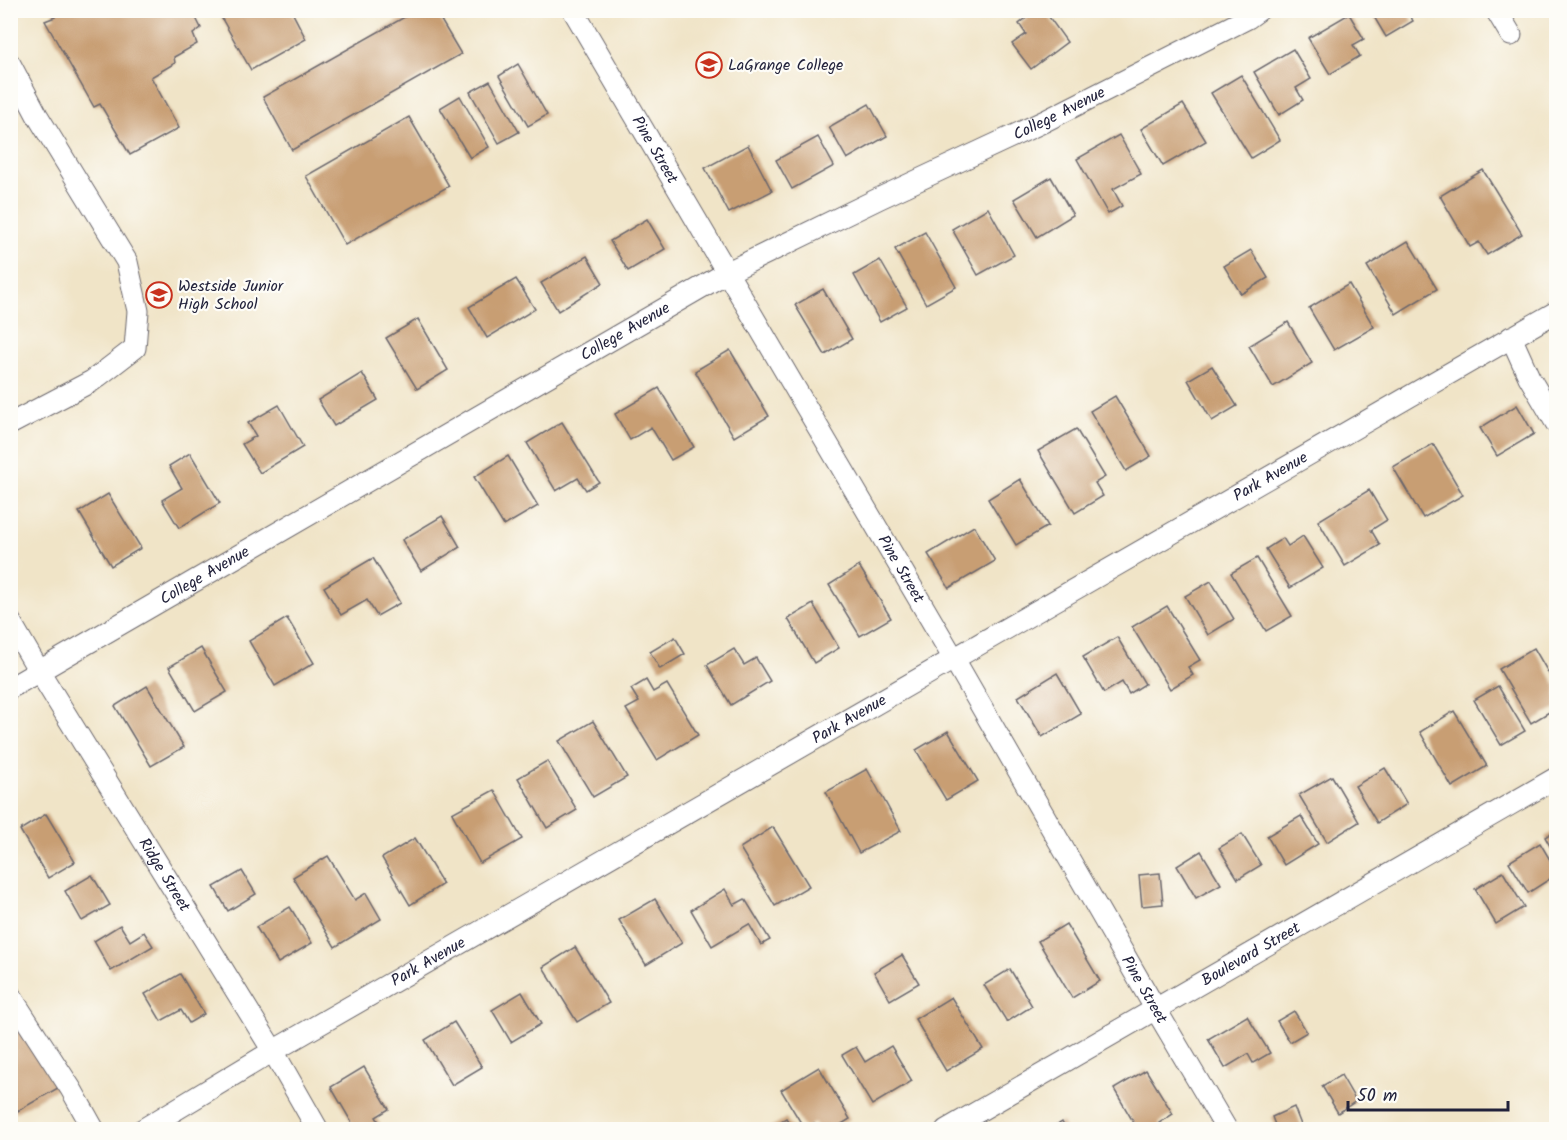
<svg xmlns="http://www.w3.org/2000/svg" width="1567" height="1140" font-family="Kalam,sans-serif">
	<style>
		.building { fill: #c89e73 }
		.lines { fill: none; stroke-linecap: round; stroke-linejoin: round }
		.minor-casing { stroke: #6a666c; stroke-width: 23 }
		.minor { stroke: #fff; stroke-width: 21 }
		.labels { text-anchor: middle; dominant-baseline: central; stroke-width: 4.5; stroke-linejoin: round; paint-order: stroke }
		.poi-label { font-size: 16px; fill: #22223b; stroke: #fdfcf7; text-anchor: start }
		.street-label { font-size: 16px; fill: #22223b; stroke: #fdfcf7 }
	</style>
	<rect width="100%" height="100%" fill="#fdfcf7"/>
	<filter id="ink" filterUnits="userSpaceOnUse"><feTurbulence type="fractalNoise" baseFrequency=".0167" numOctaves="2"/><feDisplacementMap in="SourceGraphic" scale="12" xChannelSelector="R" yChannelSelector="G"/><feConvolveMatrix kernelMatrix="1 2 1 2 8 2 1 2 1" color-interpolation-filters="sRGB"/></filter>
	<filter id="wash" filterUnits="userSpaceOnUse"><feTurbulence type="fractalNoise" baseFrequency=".008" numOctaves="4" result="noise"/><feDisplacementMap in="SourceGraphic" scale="24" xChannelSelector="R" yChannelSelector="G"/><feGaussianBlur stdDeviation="1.35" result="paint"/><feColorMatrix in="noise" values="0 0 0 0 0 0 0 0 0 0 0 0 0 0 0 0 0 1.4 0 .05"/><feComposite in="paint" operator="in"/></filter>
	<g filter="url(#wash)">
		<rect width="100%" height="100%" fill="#f0e4c7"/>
		<g id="blocks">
			<g class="building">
				<path d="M51,10h141l9,18 -8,6 4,10 -23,13 1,6 -24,14 28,51 -49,27 -30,-51 -6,3 -49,-86 10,-4z"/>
				<path d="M217,10h74l15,29 -55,31z"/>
				<path d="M417,10h18l26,44 -169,96 -29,-53z"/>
				<path d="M1036,10h8l23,32 -36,27 -19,-25 14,-10 -7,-10z"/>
				<path d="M1370,10h37l6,11 -27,16z"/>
				<path d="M1349,14l15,25 -11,6 7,11 -30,18 -22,-36z"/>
				<path d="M1293,49l18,30 -15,9 7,12 -24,15 -25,-43z"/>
				<path d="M518,64l29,51 -19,11 -29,-50z"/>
				<path d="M1241,75l39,65 -29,18 -40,-65z"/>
				<path d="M490,81l29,51 -20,11 -29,-51z"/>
				<path d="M460,96l29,51 -19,11 -30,-50z"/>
				<path d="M869,104l18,32 -40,23 -18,-32z"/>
				<path d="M1183,104l23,37 -43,25 -22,-37z"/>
				<path d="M409,117l40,69 -104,59 -39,-69z"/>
				<path d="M1119,135l22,39 -28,15 9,17 -14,8 -31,-55z"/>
				<path d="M818,137l16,29 -42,23 -16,-29z"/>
				<path d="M748,145l24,46 -43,22 -24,-45z"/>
				<path d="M1483,170l39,64 -35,21 -8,-13 -9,5 -30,-51z"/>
				<path d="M1051,177l22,38 -36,22 -23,-38z"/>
				<path d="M988,208l26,47 -36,20 -26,-46z"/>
				<path d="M647,219l18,30 -37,22 -18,-30z"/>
				<path d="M925,232l31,55 -30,17 -31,-55z"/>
				<path d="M1408,241l29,48 -41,25 -29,-48z"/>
				<path d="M1251,250l17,28 -27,16 -17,-28z"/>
				<path d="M587,256l16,27 -45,28 -17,-28z"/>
				<path d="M880,260l27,47 -27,15 -26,-47z"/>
				<path d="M516,279l19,30 -48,29 -18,-31z"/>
				<path d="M1349,284l25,43 -40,23 -25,-42z"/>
				<path d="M823,289l29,50 -27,16 -30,-50z"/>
				<path d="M418,319l30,51 -31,19 -31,-51z"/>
				<path d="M1288,322l24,41 -39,24 -24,-41z"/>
				<path d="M730,350l39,66 -35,21 -39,-66z"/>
				<path d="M1212,366l25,40 -25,15 -24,-41z"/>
				<path d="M362,373l16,27 -44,26 -16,-26z"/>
				<path d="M659,388l35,59 -23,13 -20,-33 -21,13 -15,-26z"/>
				<path d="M1115,396l36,60 -25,15 -36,-60z"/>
				<path d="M279,405l24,42 -43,26 -18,-29 14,-8 -8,-13z"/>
				<path d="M1517,405l17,29 -37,22 -17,-28z"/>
				<path d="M562,422l37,60 -13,8 -8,-12 -22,13 -29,-48z"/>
				<path d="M1076,429l29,48 -10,6 8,13 -28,17 -37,-62z"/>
				<path d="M1433,444l30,51 -40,23 -30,-51z"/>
				<path d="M190,453l30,50 -41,25 -17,-28 20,-12 -13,-22z"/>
				<path d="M508,456l30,50 -34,20 -30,-49z"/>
				<path d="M1020,479l28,47 -32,19 -28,-46z"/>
				<path d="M1369,490l18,30 -16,10 9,15 -35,21 -27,-45z"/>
				<path d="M108,494l33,54 -30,18 -32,-54z"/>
				<path d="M442,516l18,31 -39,24 -19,-31z"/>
				<path d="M974,526l21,35 -46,27 -21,-34z"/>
				<path d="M1303,536l20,32 -33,20 -24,-39 17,-11 5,8z"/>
				<path d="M373,558l27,45 -23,13 -10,-16 -26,15 -17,-28z"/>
				<path d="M1257,558l35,58 -26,15 -35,-58z"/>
				<path d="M859,566l32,52 -31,18 -31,-51z"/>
				<path d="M1211,581l23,38 -26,16 -23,-39z"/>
				<path d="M813,604l26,44 -25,15 -26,-44z"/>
				<path d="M1167,606l33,54 -12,7 5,8 -23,14 -38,-62z"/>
				<path d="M287,618l27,45 -39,23 -26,-45z"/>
				<path d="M675,637l10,17 -25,15 -10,-17z"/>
				<path d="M1117,637l28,47 -16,10 -7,-12 -18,11 -21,-36z"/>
				<path d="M201,648l26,44 -32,19 -26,-44z"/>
				<path d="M1534,648l22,38v22l-25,15 -32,-54z"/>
				<path d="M734,649l10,16 12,-7 14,23 -39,24 -24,-40z"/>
				<path d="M1057,673l24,41 -39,23 -24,-40z"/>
				<path d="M646,680l7,12 14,-8 31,51 -41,25 -31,-51 13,-7 -8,-13z"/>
				<path d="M147,686l37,61 -33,19 -36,-60z"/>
				<path d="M1498,686l27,45 -24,14 -27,-45z"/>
				<path d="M1454,711l33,55 -35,21 -32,-55z"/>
				<path d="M593,721l34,56 -34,20 -34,-56z"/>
				<path d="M948,731l30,50 -32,19 -30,-50z"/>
				<path d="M547,761l30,49 -30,18 -29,-50z"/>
				<path d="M1385,768l22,36 -30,19 -22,-37z"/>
				<path d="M867,769l34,62 -42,22 -33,-61z"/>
				<path d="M1332,776l27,46 -32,20 -28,-47z"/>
				<path d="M494,790l28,49 -42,24 -28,-50z"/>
				<path d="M46,814l29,48 -27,16 -28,-48z"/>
				<path d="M1301,816l17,28 -34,21 -17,-29z"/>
				<path d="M773,827l36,59 -34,20 -35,-58z"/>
				<path d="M1556,830v27l-11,-20z"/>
				<path d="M1242,834l19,31 -23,14 -19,-31z"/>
				<path d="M415,838l28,46 -33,21 -28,-47z"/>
				<path d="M1540,843l16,27v5l-28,18 -19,-31z"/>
				<path d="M1201,851l20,33 -25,14 -19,-32z"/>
				<path d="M328,856l27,44 11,-7 15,26 -46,28 -42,-70z"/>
				<path d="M242,871l14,23 -28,17 -14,-24z"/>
				<path d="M1503,872l21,35 -28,17 -21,-35z"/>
				<path d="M1160,873l3,31 -21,2 -3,-31z"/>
				<path d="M92,875l18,30 -28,16 -17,-30z"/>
				<path d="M725,889l9,16 11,-6 25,41 -9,5 -12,-21 -37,22 -21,-36z"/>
				<path d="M655,899l27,44 -36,22 -27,-45z"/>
				<path d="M290,907l22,36 -34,20 -22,-36z"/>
				<path d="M1066,924l34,57 -28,17 -34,-57z"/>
				<path d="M120,925l10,16 14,-9 9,14 -42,25 -17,-30z"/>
				<path d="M575,947l34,56 -32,19 -34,-55z"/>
				<path d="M902,955l17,28 -29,17 -16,-28z"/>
				<path d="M1010,969l22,37 -25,16 -23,-37z"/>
				<path d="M180,974l24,40 -15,9 -8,-13 -20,11 -16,-27z"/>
				<path d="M522,992l19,32 -30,18 -19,-32z"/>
				<path d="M951,997l32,52 -37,22 -31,-52z"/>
				<path d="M1294,1011l13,21 -17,10 -13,-21z"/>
				<path d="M1247,1016l23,37 -17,10 -5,-9 -23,14 -17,-29z"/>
				<path d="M454,1022l28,45 -30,18 -27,-45z"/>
				<path d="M21,1024l37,64 -42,24 -6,-10v-73z"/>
				<path d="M891,1046l21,35 -40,24 -30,-50 14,-8 9,15z"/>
				<path d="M364,1067l25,42 -13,8 8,13h-28l-25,-43z"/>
				<path d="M819,1067l31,52 -18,11h-14l-4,-7 -10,5 -23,-38z"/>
				<path d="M1146,1070l27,44 -14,9 3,7h-24l-24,-41z"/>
				<path d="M1341,1075l15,26 -18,12 -16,-27z"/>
				<path d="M1294,1107l9,23h-26l-5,-13z"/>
				<path d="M786,1118l7,12h-27z"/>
				<path d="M1062,1122l4,8h-17z"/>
			</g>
		</g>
	</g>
	<g filter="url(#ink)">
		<use href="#blocks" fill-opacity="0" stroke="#6a666c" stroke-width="1.5"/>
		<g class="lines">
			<g class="minor-casing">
				<g id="minor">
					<path id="s1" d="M573,10l381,649 201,349 72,122"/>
					<path d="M1496,10l15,25"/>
					<path d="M10,64l27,51 90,147 11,49 -3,37 -43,33 -82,43"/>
					<path d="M1511,337l18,40 27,46"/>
					<path id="s2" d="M10,621l29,50 234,380 45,79"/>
					<path id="s3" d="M10,688l716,-415 154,-75 165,-77 203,-103 11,-8"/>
					<path d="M10,995l61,94 23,41"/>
					<path id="s4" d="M142,1130l131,-79 1283,-739"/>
					<path id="s5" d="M946,1130l610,-352"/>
				</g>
			</g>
			<use href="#minor" class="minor"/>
		</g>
	</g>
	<defs>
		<g id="university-ring" transform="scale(1.35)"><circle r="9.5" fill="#fdfcf7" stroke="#c8321e" stroke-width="1.5"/><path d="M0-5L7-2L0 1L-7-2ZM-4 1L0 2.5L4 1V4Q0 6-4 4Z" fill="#c8321e"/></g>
		<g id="school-ring" transform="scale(1.35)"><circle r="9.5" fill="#fdfcf7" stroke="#c8321e" stroke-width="1.5"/><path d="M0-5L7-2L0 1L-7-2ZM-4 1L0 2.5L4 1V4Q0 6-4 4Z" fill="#c8321e"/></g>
	</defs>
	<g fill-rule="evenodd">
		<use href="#university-ring" x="709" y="65"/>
		<use href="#school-ring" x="159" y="295"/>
	</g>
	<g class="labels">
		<g class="poi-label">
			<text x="728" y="65">LaGrange College</text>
			<text x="178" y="286">Westside Junior<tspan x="178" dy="18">High School</tspan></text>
		</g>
		<g class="street-label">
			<text stroke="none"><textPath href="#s3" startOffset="1197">College Avenue</textPath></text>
			<text stroke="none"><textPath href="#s1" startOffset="162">Pine Street</textPath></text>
			<text stroke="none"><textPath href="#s3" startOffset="711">College Avenue</textPath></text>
			<text stroke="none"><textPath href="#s4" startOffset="1304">Park Avenue</textPath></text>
			<text stroke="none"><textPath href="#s1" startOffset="648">Pine Street</textPath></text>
			<text stroke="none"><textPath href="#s3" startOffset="225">College Avenue</textPath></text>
			<text stroke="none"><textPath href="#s4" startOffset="818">Park Avenue</textPath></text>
			<text stroke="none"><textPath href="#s2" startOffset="297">Ridge Street</textPath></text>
			<text stroke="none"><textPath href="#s5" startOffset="352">Boulevard Street</textPath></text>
			<text stroke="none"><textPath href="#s4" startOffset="332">Park Avenue</textPath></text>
			<text stroke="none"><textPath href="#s1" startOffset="1134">Pine Street</textPath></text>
		</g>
	</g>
	<rect width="1567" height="1140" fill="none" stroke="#fdfcf7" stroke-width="36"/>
	<path d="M1348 1101v9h160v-9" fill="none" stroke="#22223b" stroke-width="3"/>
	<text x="1357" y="1101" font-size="18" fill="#22223b" stroke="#fdfcf7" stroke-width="4.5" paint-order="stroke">50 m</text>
</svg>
